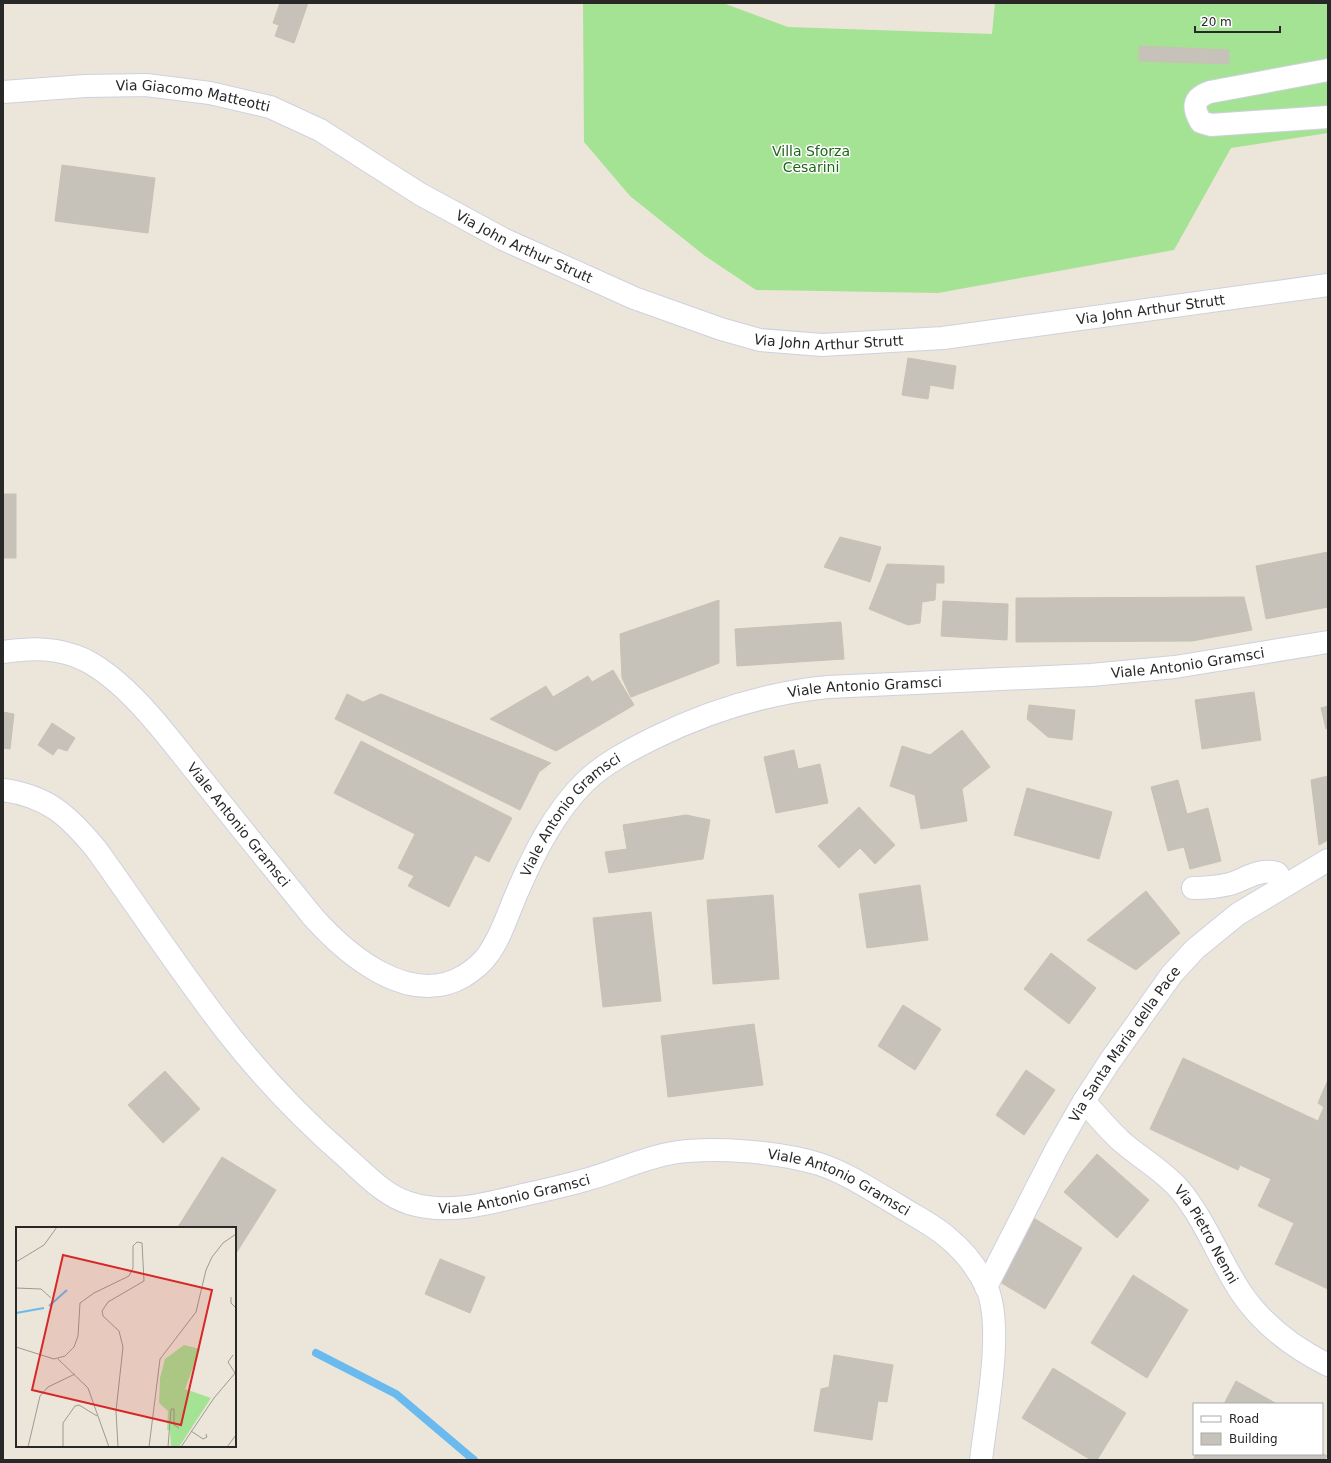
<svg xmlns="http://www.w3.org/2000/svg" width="1331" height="1463" font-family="'DejaVu Sans',sans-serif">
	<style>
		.grass { fill: #a5e394 }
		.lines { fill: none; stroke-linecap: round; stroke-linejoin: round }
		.stream { stroke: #6abaef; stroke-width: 8 }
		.building { fill: #c6c2b9; stroke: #c6c2b3 }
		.minor-casing { stroke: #cfd0e1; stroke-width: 24 }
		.minor { stroke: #fff; stroke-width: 22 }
		.labels { text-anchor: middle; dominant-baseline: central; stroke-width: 3; stroke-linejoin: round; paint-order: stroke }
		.street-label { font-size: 14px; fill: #282828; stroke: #fff }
		.park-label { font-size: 14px; fill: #1e6518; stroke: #fff }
		.inset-river { fill: none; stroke: #6abaef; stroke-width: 2 }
		.inset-road { fill: none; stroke: #9d9a92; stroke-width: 1 }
		.view { fill: #d62828; fill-opacity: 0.15; stroke: #d62828; stroke-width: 2 }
		.inset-edge { fill: none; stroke: #282828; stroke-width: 2 }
	</style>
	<rect width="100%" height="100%" fill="#ebe6d9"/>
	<path class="grass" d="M583,3h140l65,24 204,7 3,-31h333v130l-97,15 -57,102 -236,43 -182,-3 -51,-34 -75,-60 -46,-54z"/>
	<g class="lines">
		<path class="stream" d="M316,1353l80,41 78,66"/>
	</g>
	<g class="building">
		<path d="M280,3h28l-14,40 -19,-7 4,-11 -6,-2z"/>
		<path d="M1139,46l90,4v14l-90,-3z"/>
		<path d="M62,165l93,13 -7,55 -93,-12z"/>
		<path d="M908,358l48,8 -3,23 -23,-4 -2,14 -26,-4z"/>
		<rect x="3" y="494" width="13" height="64"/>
		<path d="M840,537l41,10 -11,35 -46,-15z"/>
		<path d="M1328,552v55l-62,12 -10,-53z"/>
		<path d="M887,564l57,2v17h-8l-1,17 -13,2 -2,21 -12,2 -39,-16z"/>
		<path d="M1244,597l8,33 -60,11 -176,1v-44z"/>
		<path d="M719,600v63l-88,34 -9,-19 -2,-44z"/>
		<path d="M943,601l65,3 -1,36 -66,-4z"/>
		<path d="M841,622l3,37 -107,7 -2,-37z"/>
		<path d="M613,670l21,35 -78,46 -66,-32 56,-33 7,11 35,-21 4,6z"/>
		<path d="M1254,692l7,48 -59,9 -7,-49z"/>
		<path d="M347,694l16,8 18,-8 170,69 -12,9 -19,38 -185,-91z"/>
		<path d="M1029,705l46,5 -3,30 -24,-3 -21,-18z"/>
		<path d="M1328,706v22l-2,1 -5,-21z"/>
		<path d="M3,712l11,2 -4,35 -7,-1z"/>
		<path d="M52,723l23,15 -8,13 -9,-3 -5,7 -15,-10z"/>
		<path d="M962,730l28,37 -28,22 5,32 -46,8 -6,-34 -25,-9 12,-40 28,9z"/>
		<path d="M361,741l151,77 -23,44 -14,-7 -26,52 -41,-21 6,-10 -16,-8 17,-34 -81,-41z"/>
		<path d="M794,750l4,19 22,-5 8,39 -52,10 -12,-56z"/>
		<path d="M1328,776v64l-9,5 -8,-65z"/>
		<path d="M1178,780l9,34 21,-6 13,53 -31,8 -6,-22 -16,4 -17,-64z"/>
		<path d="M1027,788l85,24 -13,47 -85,-24z"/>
		<path d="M859,807l36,38 -20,19 -15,-16 -21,20 -21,-22z"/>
		<path d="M686,815l24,5 -7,39 -94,14 -4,-21 22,-3 -4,-24z"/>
		<path d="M920,885l8,55 -61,8 -8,-54z"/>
		<path d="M1146,891l34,42 -44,37 -49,-30z"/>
		<path d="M773,895l6,84 -66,5 -6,-84z"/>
		<path d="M651,912l10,89 -58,6 -10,-89z"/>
		<path d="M1051,953l45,35 -27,36 -45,-35z"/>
		<path d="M903,1005l38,24 -26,41 -37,-24z"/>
		<path d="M754,1024l9,61 -95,12 -7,-61z"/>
		<path d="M1183,1058l135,63 6,-14 -6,-4 10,-23v209l-53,-25 19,-41 -36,-17 13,-27 -31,-14 -2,5 -88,-41z"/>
		<path d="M1026,1070l29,20 -31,45 -28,-20z"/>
		<path d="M165,1071l35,38 -37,34 -35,-38z"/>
		<path d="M1097,1154l52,46 -32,38 -53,-46z"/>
		<path d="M222,1157l54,33 -41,65v-27l-57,-1z"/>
		<path d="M1032,1217l50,31 -37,61 -50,-30z"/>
		<path d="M440,1259l45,18 -15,36 -45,-19z"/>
		<path d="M1133,1275l55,35 -41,68 -56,-35z"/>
		<path d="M834,1355l59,10 -6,37 -9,-1 -6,39 -58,-9 7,-42 8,-2z"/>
		<path d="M1053,1368l73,45 -29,47h-6l-69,-42z"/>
		<path d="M1236,1381l41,23h-53z"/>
		<path d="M1322,1453l5,3 -3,4h-131l3,-6z"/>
	</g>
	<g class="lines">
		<g class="minor-casing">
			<g id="minor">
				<path d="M1328,70l-118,22c-17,6 -18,15 -9,30l10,3 117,-8"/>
				<path id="s1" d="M3,92l82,-6 61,-1 64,8 60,14 50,23 100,64 83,45 131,59 87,31 39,11 62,5 121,-7 385,-53"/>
				<path id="s2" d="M3,652c29,-4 55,-5 82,8 45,23 85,80 116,118 37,47 75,93 112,139 35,39 97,91 151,59 8,-5 17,-12 23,-20 13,-17 20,-40 29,-61 17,-40 38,-83 70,-114 19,-18 44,-31 68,-43 55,-27 112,-45 174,-51l263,-12 84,-8 153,-25"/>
				<path id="s3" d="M3,790c44,6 65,25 93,59 44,61 85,124 131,183 36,46 76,88 120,126 19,17 37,37 62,45 37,12 78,1 114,-8 23,-5 46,-10 69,-17 27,-8 52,-20 80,-25 41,-7 107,-1 147,11 28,9 54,27 80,42 16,10 34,19 48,31 16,13 31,32 40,51 17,40 -1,127 -6,172"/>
				<path d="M1193,888c12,0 24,-1 37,-4 16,-5 29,-16 47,-11l8,12"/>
				<path id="s4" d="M1084,1101c12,14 24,28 37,40 19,17 42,29 59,49 25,30 39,69 60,101 21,32 54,57 88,74"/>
				<path id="s5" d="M986,1287l70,-137 28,-49 26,-40 62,-87 23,-25 43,-35 90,-54"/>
			</g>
		</g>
		<use href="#minor" class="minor"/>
	</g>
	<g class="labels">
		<g class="street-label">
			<text stroke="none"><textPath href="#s1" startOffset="191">Via Giacomo Matteotti</textPath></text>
			<text stroke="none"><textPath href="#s1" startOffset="560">Via John Arthur Strutt</textPath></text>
			<text stroke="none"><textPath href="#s1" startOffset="1207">Via John Arthur Strutt</textPath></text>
			<text stroke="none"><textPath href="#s1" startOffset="883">Via John Arthur Strutt</textPath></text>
			<text stroke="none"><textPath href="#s2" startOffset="1461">Viale Antonio Gramsci</textPath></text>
			<text stroke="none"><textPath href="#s2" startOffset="1137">Viale Antonio Gramsci</textPath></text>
			<text stroke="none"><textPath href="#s2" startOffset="801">Viale Antonio Gramsci</textPath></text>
			<text stroke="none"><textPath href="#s2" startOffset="310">Viale Antonio Gramsci</textPath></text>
			<text stroke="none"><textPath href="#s5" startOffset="280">Via Santa Maria della Pace</textPath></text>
			<text stroke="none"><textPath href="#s3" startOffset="1034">Viale Antonio Gramsci</textPath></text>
			<text stroke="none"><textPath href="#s3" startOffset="697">Viale Antonio Gramsci</textPath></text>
			<text stroke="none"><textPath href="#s4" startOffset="183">Via Pietro Nenni</textPath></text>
		</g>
		<g class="park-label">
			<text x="811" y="151">Villa Sforza<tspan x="811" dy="16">Cesarini</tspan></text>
		</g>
	</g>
	<g transform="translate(16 1227)">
		<rect width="220" height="220" fill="#ebe6d9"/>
		<path d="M168,118l16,4 -15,40 26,9 -32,49h-8l-1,-17h-3l1,-19 -9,-8 1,-25 5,-19z" fill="#a5e394"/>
		<path class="inset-river" d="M33,79l18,-16M0,86l28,-5"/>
		<path class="inset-road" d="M0,35l28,-17 13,-18M0,61l25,1 10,9M215,70v6l5,5M0,120l38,12 11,-3 9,-9 4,-11 2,-33 14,-10 35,-17 4,-8v-22l4,-4 5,1 2,38 -36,21 -6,9 1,5 16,15 4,16 -7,64 2,36M217,128l-5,7 7,11M42,132l30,29 21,59M175,204l12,8 4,-2 -1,-3M12,220l12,-51 8,-9 27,-13M47,220v-24l12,-17 4,-1 18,11M133,220l11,-88 36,-47 10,-42 6,-13 11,-14 13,-9M152,220l3,-38h3v16l5,3M165,220l33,-49 22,-26M211,220l9,-12"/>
		<path class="view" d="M47,28l149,35 -31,135 -149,-35z"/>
		<rect width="220" height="220" class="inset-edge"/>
	</g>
	<rect width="1331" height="1463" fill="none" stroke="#282828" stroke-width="8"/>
	<rect x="1193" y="1403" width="130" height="52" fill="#ffffff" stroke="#a9a9a9"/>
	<rect x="1201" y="1416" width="20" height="6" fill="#ffffff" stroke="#a9a9a9"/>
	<text x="1229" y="1423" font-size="12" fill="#282828">Road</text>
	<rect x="1201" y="1433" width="20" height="12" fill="#c6c2b9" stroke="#a9a9a9"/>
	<text x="1229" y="1443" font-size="12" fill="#282828">Building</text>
	<path d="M1195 26v6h85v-6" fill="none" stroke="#282828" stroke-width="2"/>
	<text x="1201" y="26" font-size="12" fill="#282828" stroke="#ffffff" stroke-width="3" paint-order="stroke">20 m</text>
</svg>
